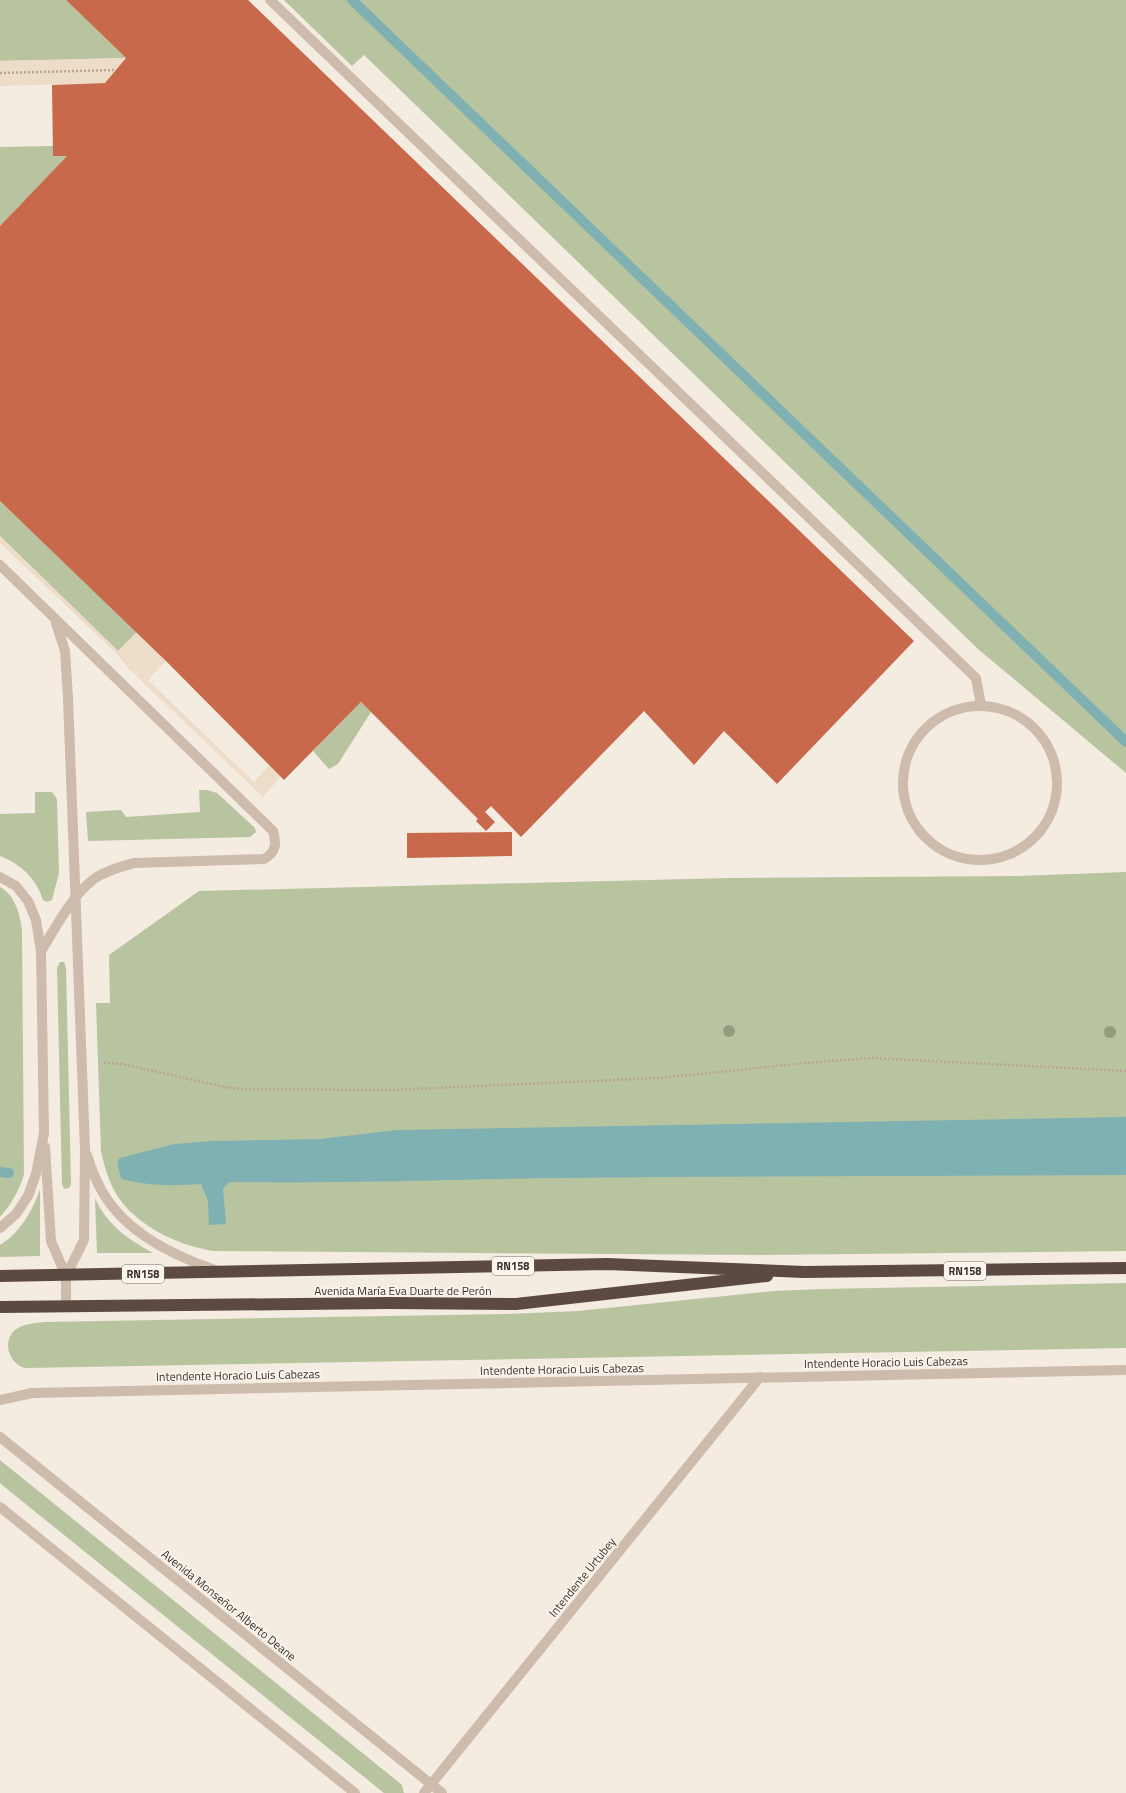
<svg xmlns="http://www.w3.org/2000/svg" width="1126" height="1793" font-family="'Titillium Web',sans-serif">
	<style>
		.green { fill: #b8c4a0 }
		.plaza { fill: #ecdcc8 }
		.water { fill: #7fb0b2 }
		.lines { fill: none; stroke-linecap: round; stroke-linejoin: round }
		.stream { stroke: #7fb0b2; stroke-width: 10 }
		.building { fill: #c8694b }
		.path { stroke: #b9a596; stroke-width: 2.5; stroke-dasharray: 2 2; stroke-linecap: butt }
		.lane { stroke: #cdbbac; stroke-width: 10 }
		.street { stroke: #cdbbac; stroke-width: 10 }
		.highway { stroke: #5c4a42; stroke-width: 12 }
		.tree { fill: #969b7f }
		.labels { text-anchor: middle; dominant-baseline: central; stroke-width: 3.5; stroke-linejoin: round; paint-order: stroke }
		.shield { fill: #fbf5ee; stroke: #756b66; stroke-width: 1 }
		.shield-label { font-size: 11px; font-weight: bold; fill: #3b302b }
		.street-label { font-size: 12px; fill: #3b302b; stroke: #fbf5ee }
	</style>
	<rect width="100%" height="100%" fill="#f4ebe1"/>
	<g class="green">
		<path d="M0,0h66l60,58 -126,3z"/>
		<path d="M284,0h842v773l-148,-124 -614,-594 -12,11z"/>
		<path d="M53,146l1,10h13l-67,70v-79z"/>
		<path d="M0,501l137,131 -19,19 -118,-115z"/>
		<path d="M361,702l10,10 -33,52 -9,5 -16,-18z"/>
		<path d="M199,790h8l10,3 38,35 1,4 -6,5 -162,4 -2,-29 35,-2 5,7 74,-5z"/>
		<path d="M35,792h17l5,7 2,74 -7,27 -5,2 -4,-2c-7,-22 -22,-36 -43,-44v-42l35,-1z"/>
		<path d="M1126,872v379l-364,4 -549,-4c-36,-6 -79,-26 -98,-59 -7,-13 -11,-27 -14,-41l-5,-148h14l-1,-48 90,-64 530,-13 289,-2z"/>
		<path d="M0,887c16,9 20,28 22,44l2,243c-4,15 -13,31 -24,43z"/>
		<path d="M60,962h4l2,6 5,216 -2,4 -5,1 -2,-5 -5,-216z"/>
		<path d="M40,1189v67l-40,1v-12c20,-12 33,-35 40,-56z"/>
		<path d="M95,1198c11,26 34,42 58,55h-56z"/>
		<path d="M1126,1283v65l-1099,20c-17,-2 -26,-26 -12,-38 8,-6 19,-7 29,-8l462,-8 72,-3 196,-20 48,-2z"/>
		<path d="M0,1460l402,325 2,8h-20l-377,-304 -7,-6z"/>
	</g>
	<g class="plaza">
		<path d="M126,58l-21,25 -105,3v-25z"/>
		<path d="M0,536l118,115 19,-19 29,29 -18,19 106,102 16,-17 11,11 -18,21 -134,-128 -13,-16 -116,-110z"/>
	</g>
	<path class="water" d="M1126,1117v58c-188,1 -376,1 -564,3 -111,1 -222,6 -333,4l-6,7 3,35 -17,1 -1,-24 -7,-17c-27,2 -53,2 -80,-5l-4,-17 3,-4 54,-14 38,-3 108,-2 77,-9z"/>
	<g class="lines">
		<g class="stream">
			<path d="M352,0l774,742"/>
			<path d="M0,1172l9,1"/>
		</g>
	</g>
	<g class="building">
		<path d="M66,0h182l666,641 -137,143 -53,-53 -30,34 -50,-54 -123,126 -30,-31 -6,6 10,10 -9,9 -10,-10 2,-2 -117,-117 -77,78 -118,-119 -166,-160v-275l67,-70h-14l-1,-71 53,-2 21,-25z"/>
		<path d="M512,832v24l-105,2v-25z"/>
	</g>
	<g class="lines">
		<g class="path">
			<path d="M0,73l116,-3"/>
			<path d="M104,1063l18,1 103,23 16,2 149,1 269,-12 156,-16 57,-4 254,13"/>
		</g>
		<g class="lane">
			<path d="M270,0l706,678 5,27"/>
			<path d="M0,565l273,266c4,13 3,21 -9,28l-130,4c-14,4 -29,8 -40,16 -22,16 -39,50 -53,72"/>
			<path d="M56,623l9,28 3,47 17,451 -1,91 -18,36"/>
			<circle cx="980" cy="783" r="77"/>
			<path d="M0,877l16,9 12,15 8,19 5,31 3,182 -8,41 -8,22 -12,18 -16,14"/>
			<path d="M45,1147l6,94 15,35v31"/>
			<path d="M87,1155c4,13 9,26 16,38 24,40 69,62 112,77"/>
		</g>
		<g class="street">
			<path d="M0,1400l32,-7 1094,-23"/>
			<path d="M0,1437l442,356"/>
			<path d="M0,1507l355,286"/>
			<path d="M424,1793l336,-416"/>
		</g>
		<g class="highway">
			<path d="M0,1276l607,-12 197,8 322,-4"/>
			<path d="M0,1307l389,-4 127,1 251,-28"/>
		</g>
	</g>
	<g class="tree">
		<circle cx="729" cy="1031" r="6"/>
		<circle cx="1110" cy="1032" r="6"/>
	</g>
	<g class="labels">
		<g class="shield">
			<rect x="492" y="1257" width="42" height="18" rx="3"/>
			<rect x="944" y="1262" width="42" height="18" rx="3"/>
			<rect x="122" y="1265" width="42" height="18" rx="3"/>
		</g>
		<g class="shield-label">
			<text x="513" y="1266">RN158</text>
			<text x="965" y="1271">RN158</text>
			<text x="143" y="1274">RN158</text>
		</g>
		<g class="street-label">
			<text x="403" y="1290">Avenida María Eva Duarte de Perón</text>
			<text transform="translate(886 1362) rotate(-1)">Intendente Horacio Luis Cabezas</text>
			<text transform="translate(562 1369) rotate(-1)">Intendente Horacio Luis Cabezas</text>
			<text transform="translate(238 1375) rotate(-1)">Intendente Horacio Luis Cabezas</text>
			<text transform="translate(582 1577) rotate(-51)">Intendente Urtubey</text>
			<text transform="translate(229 1605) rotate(39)">Avenida Monseñor Alberto Deane</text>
		</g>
	</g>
</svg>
